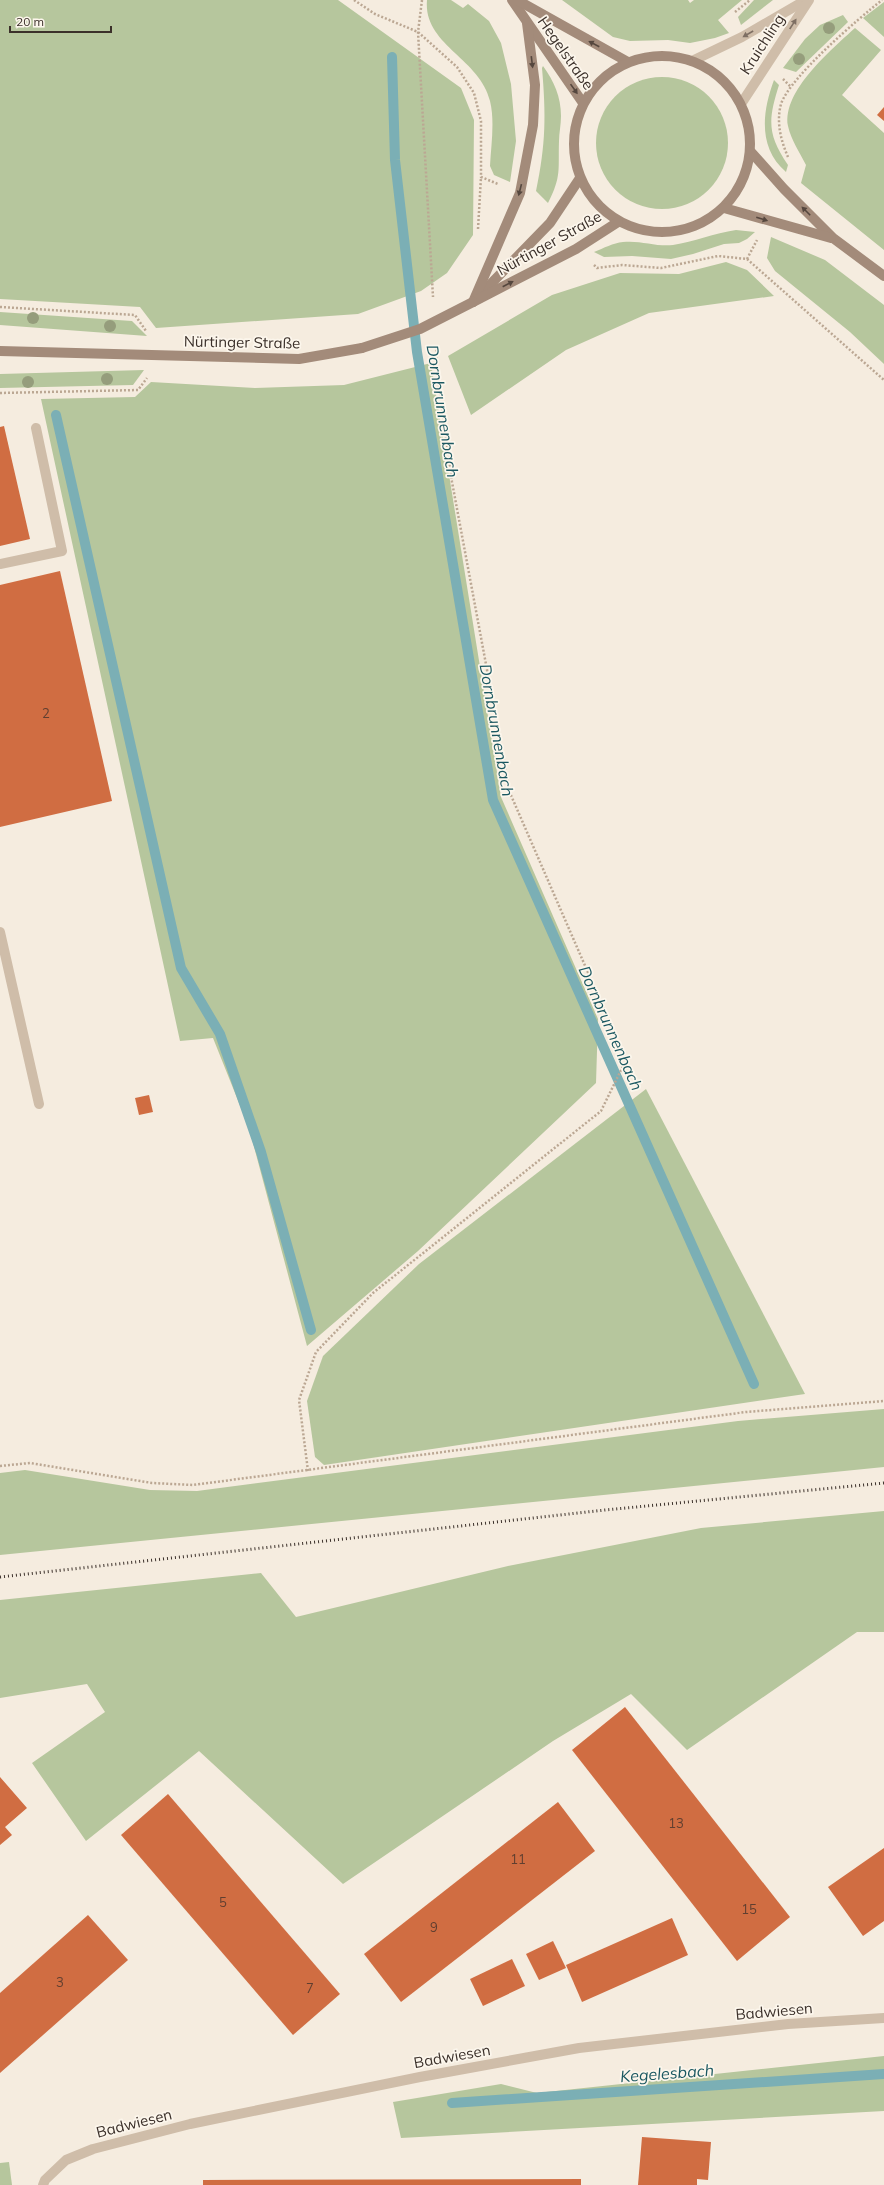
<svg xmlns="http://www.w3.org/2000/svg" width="884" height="2185" font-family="Mulish,sans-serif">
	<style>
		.green { fill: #b6c69d }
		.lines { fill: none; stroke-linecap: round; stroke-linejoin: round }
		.stream { stroke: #7bafb5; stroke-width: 10 }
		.building { fill: #d06d42 }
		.path { stroke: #bba793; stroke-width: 2.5; stroke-dasharray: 2 2; stroke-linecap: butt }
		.lane { stroke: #cfbda9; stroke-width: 10 }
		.street { stroke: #cfbda9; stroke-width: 10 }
		.secondary { stroke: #a38b7a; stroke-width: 10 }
		.rail { stroke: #3b302a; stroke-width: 3; stroke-dasharray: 1 3; stroke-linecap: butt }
		.secondary-bridge { stroke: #a38b7a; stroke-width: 10 }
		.tree { fill: #959d7c }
		.oneway { fill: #7e6f63 }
		.oneway2 { fill: #55473e }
		.labels { text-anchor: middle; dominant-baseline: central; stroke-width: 3.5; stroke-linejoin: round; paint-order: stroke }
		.number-label { font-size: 13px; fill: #603f30 }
		.street-label { font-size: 15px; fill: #3b302a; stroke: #fcf6ec }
		.water-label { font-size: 16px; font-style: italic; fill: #1b5861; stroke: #fcf6ec }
	</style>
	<rect width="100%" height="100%" fill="#f5ecdf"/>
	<g class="green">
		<path d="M0,0h338l123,88 13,32 -1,115 -26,38 -26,18 -63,23 -202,14 -16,-21 -140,-8z"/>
		<path d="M427,0h24l12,8 5,-4 21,17 12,22 10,41 5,57 -6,41 -16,-7 -4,-9c1,-20 5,-45 0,-65 -10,-43 -67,-56 -63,-101z"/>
		<path d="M562,0h126l2,3 4,-3h48l-24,20 11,13 -14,5 -25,5 -22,-3 -38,1 -17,-4z"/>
		<path d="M754,0h19l-32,25 -3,-8z"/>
		<path d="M884,2v35l-21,-19z"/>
		<path d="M843,15l5,7 -52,50 -13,-4 22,-29 15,-14z"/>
		<path d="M855,28l26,22 -39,45 42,38v117l-83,-67 5,-18c-6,-12 -15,-25 -18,-39 -6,-35 43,-76 67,-98z"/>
		<path d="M543,66c11,15 18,31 18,50 0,9 -2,17 -2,25 -1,28 3,35 -11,62l-12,-12c10,-47 10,-76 6,-123z"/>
		<circle cx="662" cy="143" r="66"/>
		<path d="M774,80l5,5c-11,35 -12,49 9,80l-2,7c-28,-24 -24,-60 -12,-92z"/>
		<path d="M736,230l19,2 -8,7 -8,4 -15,1 -31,10 -22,5 -39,-3 -28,1 -10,-5c10,-4 19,-9 29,-10 17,-2 34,5 50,3 21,-3 41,-12 63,-15z"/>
		<path d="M771,237l54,23 59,45v59l-34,-32 -75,-61 -8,-13z"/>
		<path d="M726,262l21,8 27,26 -125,17 -83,37 -95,65 -23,-59 104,-61 68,-22 59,1z"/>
		<path d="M0,312l132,9 15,15 -147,-11z"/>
		<path d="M431,363l70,434 97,222 -2,64 -178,168 -111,95 -58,-218 -36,-90 -33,3 -139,-642 94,-2 16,-15 104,6 89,-3z"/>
		<path d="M144,370l-11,15 -133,3v-14z"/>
		<path d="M646,1089l159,305 -481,71 -9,-8 -8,-56 16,-45 96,-92z"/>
		<path d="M884,1409v58l-884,88v-82l25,-3 125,20 47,1 541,-70z"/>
		<path d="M884,1511v121h-27l-170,118 -56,-56 -78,47 -210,143 -144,-133 -113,90 -54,-78 73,-51 -18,-28 -87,14v-98l261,-27 35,44 212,-51 193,-38z"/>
		<path d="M884,2056v55l-483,27 -8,-36 108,-18 36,9z"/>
		<path d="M9,2162l3,23h-12v-22z"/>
	</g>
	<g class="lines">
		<g class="stream">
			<path d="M392,57l3,103 22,192 76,448 261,584"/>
			<path d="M56,415l125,553 39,66 41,118 50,178"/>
			<path d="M452,2103l432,-29"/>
		</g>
	</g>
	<g class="building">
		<path d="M884,107v14l-7,-6z"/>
		<path d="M4,426l26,113 -30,7v-119z"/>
		<path d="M60,571l52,230 -112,26v-242z"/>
		<path d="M149,1095l4,17 -14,3 -4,-17z"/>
		<path d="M625,1707l165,210 -53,44 -165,-211z"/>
		<path d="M0,1777l27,31 -22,19 7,8 -12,10z"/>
		<path d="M168,1794l172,200 -47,41 -172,-200z"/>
		<path d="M558,1802l37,49 -194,151 -37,-48z"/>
		<path d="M884,1848v73l-21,15 -35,-49z"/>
		<path d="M88,1915l40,45 -128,113v-80z"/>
		<path d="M672,1918l16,37 -106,47 -16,-37z"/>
		<path d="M553,1941l13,27 -27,12 -13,-26z"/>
		<path d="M512,1959l13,27 -42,20 -13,-27z"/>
		<path d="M642,2137l69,5 -3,38 -11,-1v6h-59z"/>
		<path d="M581,2179v6h-378v-5z"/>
	</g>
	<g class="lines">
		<g class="path">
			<path d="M354,0l21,14 43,18 39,35 17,26 7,28v56l17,7"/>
			<path d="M422,0l-4,32 15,265"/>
			<path d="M735,12l15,-12"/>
			<path d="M783,79l7,7"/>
			<path d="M788,157c-7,-16 -12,-35 -7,-53 9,-27 77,-85 101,-104"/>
			<path d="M478,229l3,-52"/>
			<path d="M747,259l10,-19"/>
			<path d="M594,265l3,3 25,-3 39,3 57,-12 29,3 137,121"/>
			<path d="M0,307l135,8 11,16"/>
			<path d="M0,393l138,-3 9,-12"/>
			<path d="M0,1466l30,-3 122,20 41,2 553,-73 138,-11"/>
			<path d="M308,1471l-9,-71 17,-48 57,-59 228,-182 25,-51 -116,-267 -58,-311 -14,-103 -2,-33"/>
		</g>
		<g class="lane">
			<path d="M0,564l62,-13 -26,-123"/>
			<path d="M0,932l39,172"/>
		</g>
		<g class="street">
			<path d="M692,61l50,-24 64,-37"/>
			<path d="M741,104l68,-104"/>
			<path d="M43,2185l2,-5 21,-20 27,-11 97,-25 230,-47 159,-29 209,-24 96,-6"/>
		</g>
		<g class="secondary">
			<path d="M512,0l71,103"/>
			<path d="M517,0l111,62"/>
			<circle cx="662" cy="144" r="88"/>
			<path d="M751,152l33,37 49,49 51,38"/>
			<path d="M724,208l107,30"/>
			<path d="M480,295l70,-72 30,-45"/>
			<path d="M473,302l47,-109 13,-68 2,-40 -8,-62"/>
			<path d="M473,302l103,-53 42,-27"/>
			<path d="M0,351l299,8 63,-11"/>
		</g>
		<path class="rail" d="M0,1577l605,-67 279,-27"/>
		<path class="secondary-bridge" d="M362,348l58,-19 53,-27"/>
	</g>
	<g class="tree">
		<circle cx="829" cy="28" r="6"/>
		<circle cx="799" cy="59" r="6"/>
		<circle cx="33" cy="318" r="6"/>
		<circle cx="110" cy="326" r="6"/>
		<circle cx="107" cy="379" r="6"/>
		<circle cx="28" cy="382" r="6"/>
	</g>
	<defs><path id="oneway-solid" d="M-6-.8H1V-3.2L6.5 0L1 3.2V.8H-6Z"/></defs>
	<g class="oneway">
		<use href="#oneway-solid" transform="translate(793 24) rotate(-57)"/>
		<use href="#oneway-solid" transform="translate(748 34) rotate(150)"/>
	</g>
	<g class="oneway2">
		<use href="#oneway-solid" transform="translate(594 44) rotate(-152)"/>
		<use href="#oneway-solid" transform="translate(532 62) rotate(83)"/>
		<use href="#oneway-solid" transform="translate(574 89) rotate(55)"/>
		<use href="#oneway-solid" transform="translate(520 190) rotate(104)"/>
		<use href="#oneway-solid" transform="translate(806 211) rotate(-135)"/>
		<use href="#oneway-solid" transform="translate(762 219) rotate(17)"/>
		<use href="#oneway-solid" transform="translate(508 284) rotate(-27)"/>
	</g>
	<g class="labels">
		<g class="number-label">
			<text x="46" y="713">2</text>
			<text x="676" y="1823">13</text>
			<text x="518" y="1859">11</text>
			<text x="223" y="1902">5</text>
			<text x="749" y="1909">15</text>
			<text x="434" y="1927">9</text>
			<text x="60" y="1982">3</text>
			<text x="310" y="1988">7</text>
		</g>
		<g class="street-label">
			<text transform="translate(762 44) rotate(-57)">Kruichling</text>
			<text transform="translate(566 53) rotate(55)">Hegelstraße</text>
			<text transform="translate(549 243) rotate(-29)">Nürtinger Straße</text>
			<text transform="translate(242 342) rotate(1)">Nürtinger Straße</text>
			<text transform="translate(774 2011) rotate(-5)">Badwiesen</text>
			<text transform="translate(452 2056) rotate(-10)">Badwiesen</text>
			<text transform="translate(134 2123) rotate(-14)">Badwiesen</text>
		</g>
		<g class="water-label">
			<text transform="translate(443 411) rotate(81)">Dornbrunnenbach</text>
			<text transform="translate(497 730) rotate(80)">Dornbrunnenbach</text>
			<text transform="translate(611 1028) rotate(66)">Dornbrunnenbach</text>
			<text transform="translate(667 2073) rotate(-4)">Kegelesbach</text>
		</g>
	</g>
	<path d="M10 26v6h101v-6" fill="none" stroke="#3b302a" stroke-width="2"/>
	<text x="16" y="26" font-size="12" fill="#3b302a" stroke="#fcf6ec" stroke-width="3" paint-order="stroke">20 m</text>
</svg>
